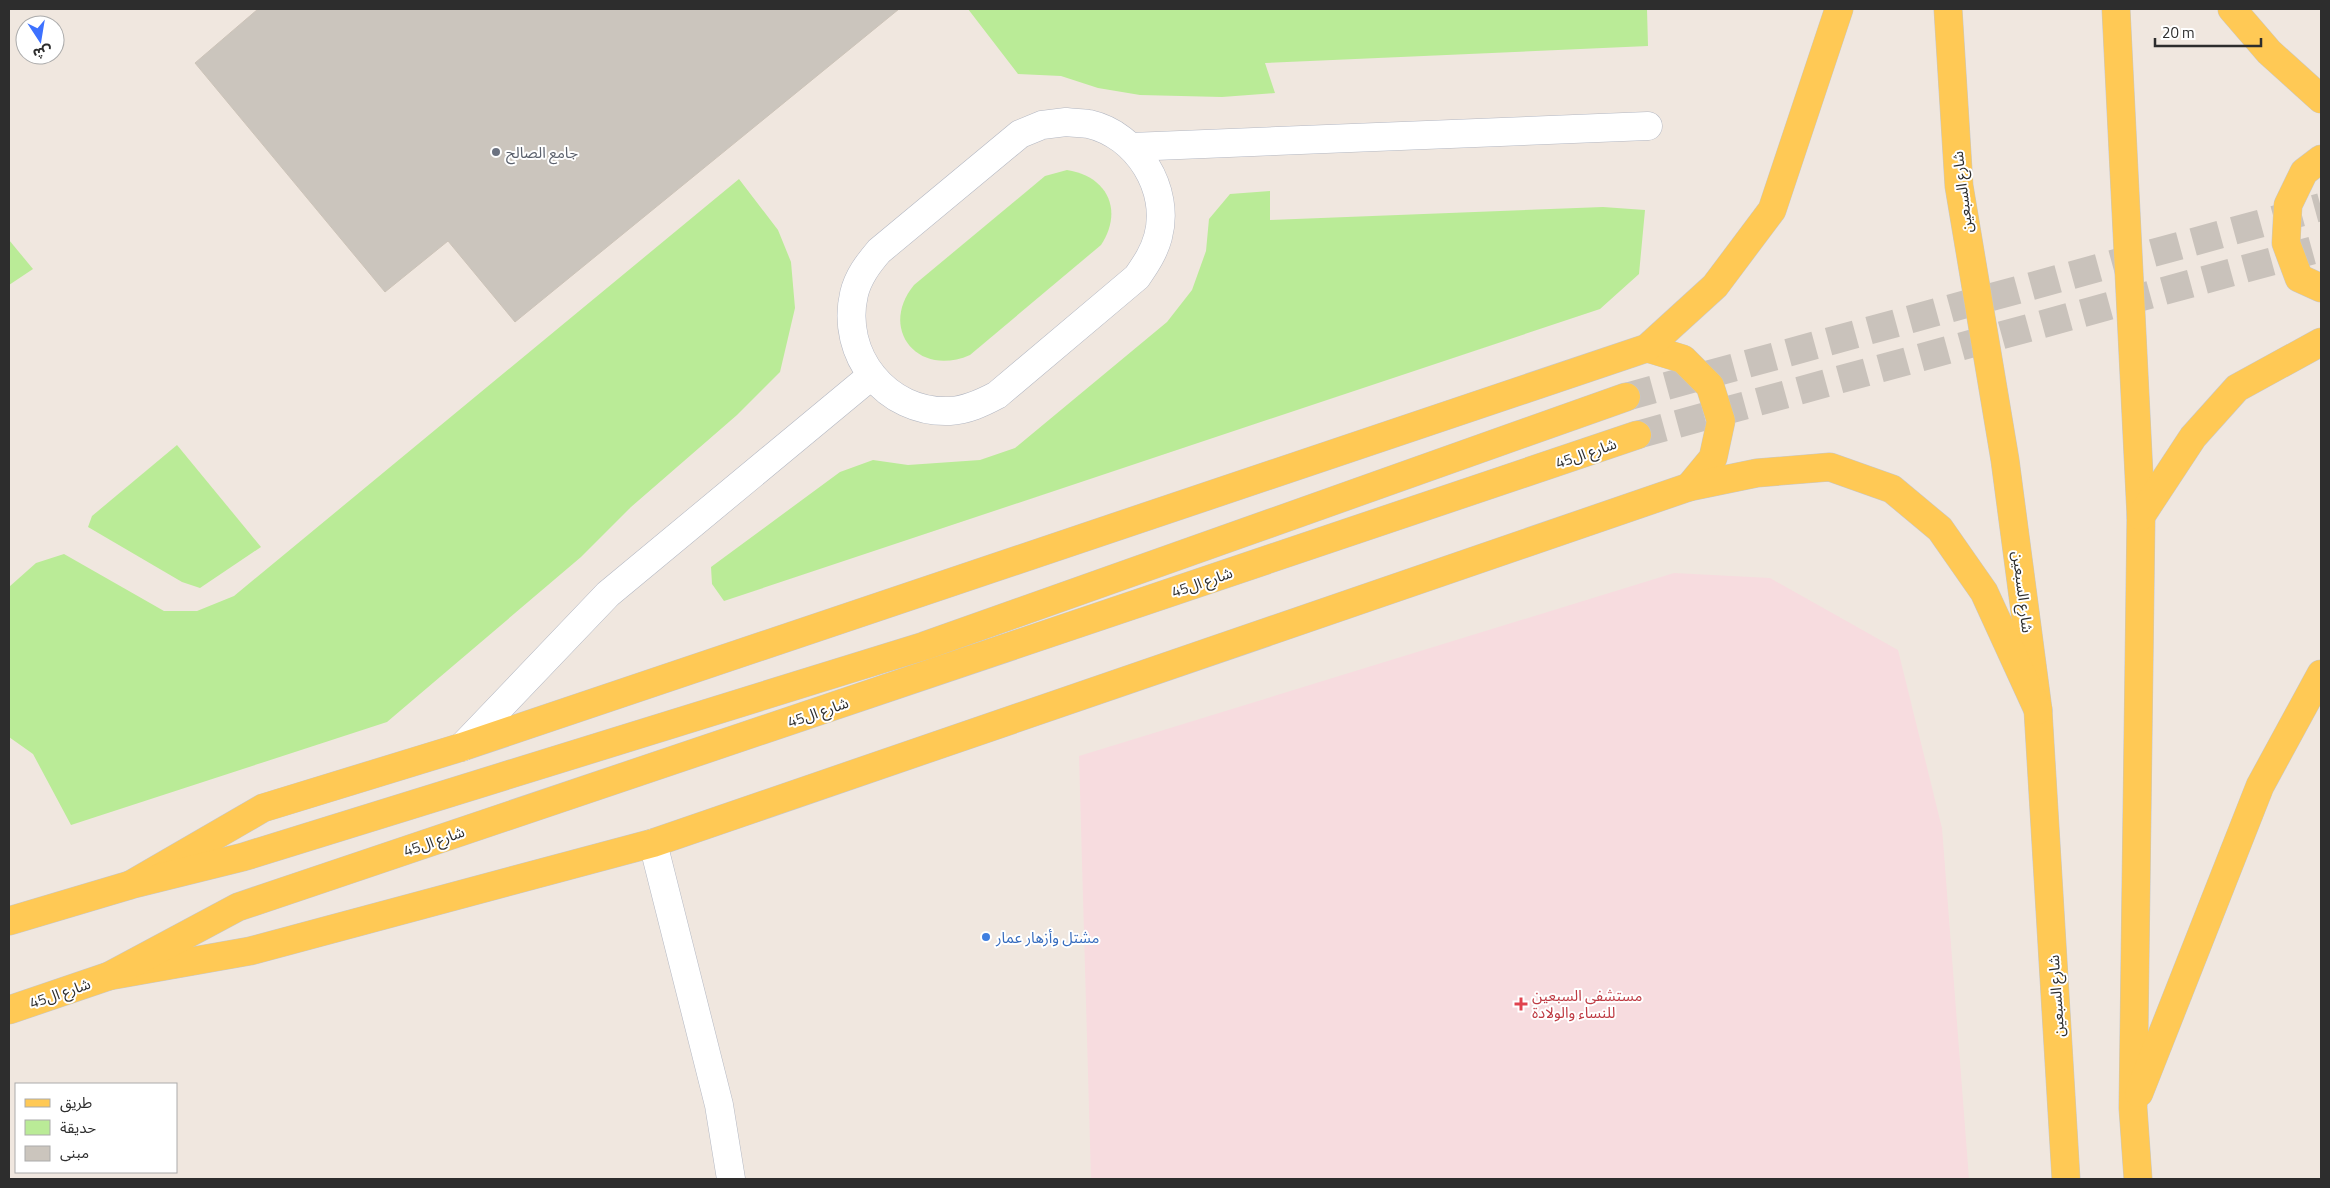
<svg xmlns="http://www.w3.org/2000/svg" width="2330" height="1188" font-family="'Titillium Web','Noto Sans Arabic',sans-serif">
	<style>
		.medical { fill: #f7dcdf }
		.green { fill: #baeb97 }
		.building { fill: #cbc5bd; stroke: #ccc3b8 }
		.lines { fill: none; stroke-linecap: round; stroke-linejoin: round }
		.major-tunnel { stroke: #c9c2bb; stroke-width: 28; stroke-dasharray: 28 14; stroke-linecap: butt }
		.minor-casing { stroke: #b3b7c2; stroke-width: 29 }
		.major-casing { stroke: #c8c8c8; stroke-width: 29 }
		.minor { stroke: #fff; stroke-width: 28 }
		.major { stroke: #ffc955; stroke-width: 28 }
		.worship-dot { fill: #6b7280; stroke: #fff; stroke-width: 2 }
		.shop-dot { fill: #3f7fe0; stroke: #fff; stroke-width: 2 }
		.health-dot { fill: #e0444e; stroke: #fff; stroke-width: 2 }
		.labels { text-anchor: middle; dominant-baseline: central; stroke-width: 4; stroke-linejoin: round; paint-order: stroke }
		.worship-label { font-size: 15px; fill: #5b616d; stroke: #fff; text-anchor: start }
		.street-label { font-size: 15px; fill: #2d2d2d; stroke: #fff }
		.shop-label { font-size: 15px; fill: #366cbe; stroke: #fff; text-anchor: start }
		.health-label { font-size: 15px; fill: #be3a42; stroke: #fff; text-anchor: start }
	</style>
	<rect width="100%" height="100%" fill="#f0e7df"/>
	<path class="medical" d="M1674,573l96,5 128,72 44,178 27,351h-878l-12,-423z"/>
	<g class="green">
		<path d="M968,9h679l1,37 -383,17 10,30 -53,4 -82,-2 -42,-7 -37,-12 -43,-2z"/>
		<path d="M1067,170c40,6 57,40 34,75l-131,110c-52,23 -92,-26 -56,-70l131,-109z"/>
		<path d="M739,179l39,51 13,32 4,46 -15,64 -43,43 -106,92 -50,50 -194,165 -316,103 -38,-71 -24,-17v-150l27,-24 28,-9 100,57h33l37,-15z"/>
		<path d="M1270,191v29l333,-13 42,3 -6,64 -39,35 -876,292 -12,-17 -1,-17 129,-95 33,-12 35,5 72,-5 35,-12 152,-126 25,-32 14,-39 3,-32 21,-25z"/>
		<path d="M9,240l24,29 -24,16z"/>
		<path d="M177,445l84,102 -61,41 -18,-6 -94,-55 4,-11z"/>
	</g>
	<path class="building" d="M258,9h641l-384,313 -67,-81 -63,51 -190,-229z"/>
	<g class="lines">
		<g class="major-tunnel">
			<path d="M1626,397l695,-190"/>
			<path d="M1637,435l684,-187"/>
		</g>
		<g class="minor-casing">
			<g id="minor">
				<path d="M1066,122c8,1 16,1 23,2 48,11 82,65 69,113 -4,15 -12,27 -21,40l-140,118c-15,8 -30,15 -47,16 -64,3 -110,-57 -96,-117 4,-17 14,-30 25,-43l141,-117 22,-9z"/>
				<path d="M1131,147l517,-21"/>
				<path d="M462,747l146,-153 263,-218"/>
				<path d="M653,843l66,262 12,74"/>
			</g>
		</g>
		<g class="major-casing">
			<g id="major">
				<path d="M1948,9l11,177 46,274 33,250 28,469"/>
				<path d="M2116,9l25,507 -8,592 5,71"/>
				<path d="M2232,9l37,43 52,47"/>
				<path d="M2321,159l-17,13 -16,33 -2,38 13,35 22,10"/>
				<path d="M1647,348l36,11 27,27 11,35 -8,37 -24,29"/>
				<path d="M2141,516l52,-79 44,-49 84,-46"/>
				<path d="M130,885l133,-77 199,-61 1185,-399 68,-62 57,-76 67,-201"/>
				<path d="M9,921l121,-36 113,-28 681,-211 702,-249"/>
				<path d="M109,976l141,-25 403,-108 1036,-356 68,-14 73,-6 62,22 48,40 44,63 54,118"/>
				<path d="M9,1010l100,-34 129,-69 1399,-472"/>
				<path d="M2139,1093l121,-307 61,-112"/>
			</g>
		</g>
		<use href="#minor" class="minor"/>
		<use href="#major" class="major"/>
	</g>
	<circle class="worship-dot" cx="496" cy="152" r="5"/>
	<circle class="shop-dot" cx="986" cy="937" r="5"/>
	<path class="health-dot" d="M1518.5 996.5h5v5h5v5h-5v5h-5v-5h-5v-5h5z"/>
	<g class="labels">
		<g class="worship-label">
			<text x="506" y="152">جامع الصالح</text>
		</g>
		<g class="street-label">
			<text transform="translate(1962 192) rotate(-97)">شارع السبعين</text>
			<text transform="translate(1586 453) rotate(-19)">شارع ال45</text>
			<text transform="translate(1202 582) rotate(-19)">شارع ال45</text>
			<text transform="translate(2023 592) rotate(83)">شارع السبعين</text>
			<text transform="translate(818 712) rotate(-19)">شارع ال45</text>
			<text transform="translate(434 841) rotate(-19)">شارع ال45</text>
			<text transform="translate(60 993) rotate(-19)">شارع ال45</text>
			<text transform="translate(2056 996) rotate(-94)">شارع السبعين</text>
		</g>
		<g class="shop-label">
			<text x="996" y="937">مشتل وأزهار عمار</text>
		</g>
		<g class="health-label">
			<text x="1532" y="995">مستشفى السبعين<tspan x="1532" dy="17">للنساء والولادة</tspan></text>
		</g>
	</g>
	<rect width="2330" height="1188" fill="none" stroke="#2d2d2d" stroke-width="20"/>
	<rect x="15" y="1083" width="162" height="90" fill="#ffffff" stroke="#ababab"/>
	<rect x="25" y="1099" width="25" height="8" fill="#ffc955" stroke="#ababab"/>
	<text x="60" y="1108" font-size="15" fill="#2d2d2d">طريق</text>
	<rect x="25" y="1120" width="25" height="15" fill="#baeb97" stroke="#ababab"/>
	<text x="60" y="1133" font-size="15" fill="#2d2d2d">حديقة</text>
	<rect x="25" y="1146" width="25" height="15" fill="#cbc5bd" stroke="#ababab"/>
	<text x="60" y="1158" font-size="15" fill="#2d2d2d">مبنى</text>
	<g transform="translate(40 40) rotate(168)"><circle r="24" fill="#ffffff" stroke="#ababab"/>
	<path d="M0-4L9 19L0 12L-9 19Z" fill="#3d71ff"/>
	<text y="-8" font-size="14" font-weight="bold" text-anchor="middle" fill="#2d2d2d">ش</text>
	</g>
	<path d="M2155 38v8h106v-8" fill="none" stroke="#2d2d2d" stroke-width="2.5"/>
	<text x="2162" y="38" font-size="15" fill="#2d2d2d" stroke="#ffffff" stroke-width="4" paint-order="stroke">20 m</text>
</svg>
